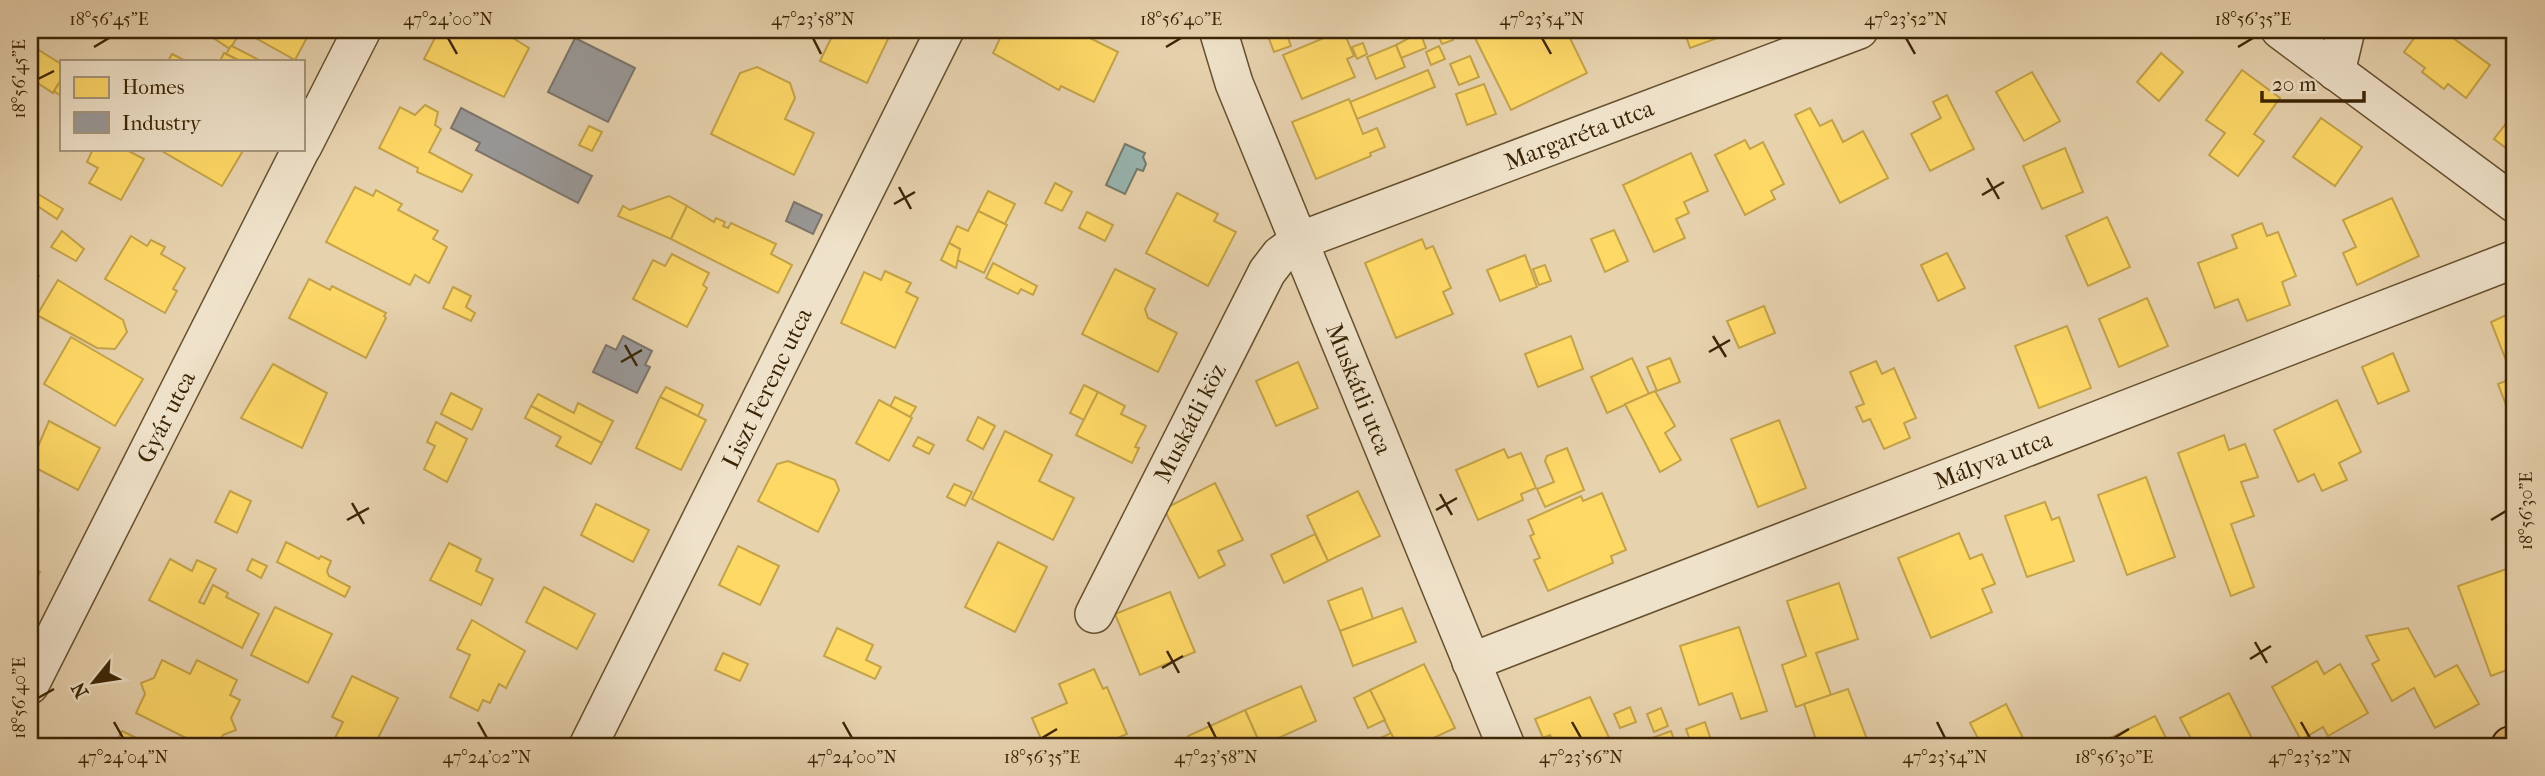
<svg xmlns="http://www.w3.org/2000/svg" width="2545" height="776" font-family="'IM FELL French Canon',serif">
	<style>
		.water { fill: #98b6b2; stroke: #737c6c; stroke-width: 2 }
		.homes { fill: #ffd966; stroke: #c4a349; stroke-width: 2 }
		.industry { fill: #999; stroke: #7d766c; stroke-width: 2 }
		.lines { fill: none; stroke-linecap: round; stroke-linejoin: round }
		.minor-casing { stroke: #66502e; stroke-width: 40 }
		.primary-casing { stroke: #3b2504; stroke-width: 42 }
		.minor { stroke: #efe2ca; stroke-width: 37 }
		.primary { stroke: #e4b977; stroke-width: 38 }
		.ticks { fill: none; stroke: #3b2504; stroke-width: 2.5 }
		.labels { text-anchor: middle; dominant-baseline: central; stroke-width: 7; stroke-linejoin: round; paint-order: stroke }
		.street-label { font-size: 24px; fill: #3b2504; stroke: #efe2ca }
		.neatline { fill: none; stroke: #3b2504; stroke-width: 2.5 }
		.ticks-label { font-size: 18px; text-anchor: middle; fill: #3b2504 }
	</style>
	<rect width="100%" height="100%" fill="#e7d2ae"/>
	<filter id="stains"><feTurbulence type="fractalNoise" baseFrequency=".00286" numOctaves="4"/><feColorMatrix values="0 0 0 0 .2 0 0 0 0 .09 0 0 0 0 .02 0 0 0 .5 -.17"/></filter>
	<radialGradient id="worn" r=".72"><stop offset=".6" stop-color="#630" stop-opacity="0"/><stop offset="1" stop-color="#630" stop-opacity=".3"/></radialGradient>
	<path class="water" d="M1125,144l20,9 -2,4 3,7 -3,7 -6,-2 -12,25 -19,-9z"/>
	<g class="homes">
		<path d="M211,30h15l12,6 -8,13 -21,-14z"/>
		<path d="M241,30h70l-16,30z"/>
		<path d="M439,30h61l29,18 -25,49 -80,-38z"/>
		<path d="M835,30h43l12,5 -23,48 -47,-22z"/>
		<path d="M1004,30h49l9,4 1,-4h11l44,22 -24,50 -33,-16 -2,4 -66,-37z"/>
		<path d="M1285,30l6,16 -17,6 -6,-16z"/>
		<path d="M1343,30l11,26 -7,3 8,18 -53,22 -19,-44z"/>
		<path d="M1436,30h13l4,10 -11,4z"/>
		<path d="M1492,30h74l21,43 -76,37 -36,-72z"/>
		<path d="M1684,30h50v2l-44,16z"/>
		<path d="M2414,30h28l48,35 -24,33 -18,-14 -4,5 -22,-17 3,-4 -21,-16 14,-19z"/>
		<path d="M1420,32l6,16 -25,10 -5,-13z"/>
		<path d="M1363,43l4,11 -10,5 -5,-12z"/>
		<path d="M1396,45l9,22 -29,12 -9,-22z"/>
		<path d="M231,46h1l29,15h-21l-14,-7z"/>
		<path d="M1439,46l6,13 -14,6 -5,-13z"/>
		<path d="M34,47l27,17v16l-8,13 -23,-15v-24z"/>
		<path d="M224,53l16,8h-20z"/>
		<path d="M2161,53l22,19 -24,29 -22,-19z"/>
		<path d="M172,54l14,7h-18z"/>
		<path d="M1470,56l9,21 -20,8 -9,-21z"/>
		<path d="M757,67l33,16 5,15 -10,21 29,14 -20,42 -83,-41 29,-61z"/>
		<path d="M1428,70l7,17 -78,32 -7,-17z"/>
		<path d="M2242,70l38,28 -26,36 10,7 -26,35 -29,-21 16,-22 -19,-13z"/>
		<path d="M2032,72l28,49 -36,20 -28,-49z"/>
		<path d="M61,80v16l-7,-5z"/>
		<path d="M1484,84l12,30 -29,11 -11,-31z"/>
		<path d="M1947,95l27,54 -44,22 -19,-37 30,-16 -8,-16z"/>
		<path d="M1349,99l14,35 14,-6 8,19 -15,6 1,3 -55,23 -24,-57z"/>
		<path d="M425,105l13,7 -3,13 6,4 -12,23 43,23 -10,17 -45,-20 1,-4 -39,-20 21,-41 15,8z"/>
		<path d="M1810,108l10,18 12,-6 11,22 20,-11 25,47 -48,25 -45,-88z"/>
		<path d="M2515,112v43l-21,-16z"/>
		<path d="M2321,118l41,29 -27,39 -42,-29z"/>
		<path d="M589,126l13,6 -10,19 -13,-6z"/>
		<path d="M1745,140l5,9 13,-7 21,42 -13,7 4,8 -30,16 -30,-60z"/>
		<path d="M2065,148l18,44 -41,17 -19,-43z"/>
		<path d="M93,149h32l19,10 -23,41 -32,-17 9,-15 -11,-6z"/>
		<path d="M163,149h81l-22,37 -60,-35z"/>
		<path d="M1691,153l17,38 -24,11 5,11 -13,6 9,19 -31,14 -31,-67z"/>
		<path d="M1055,183l17,9 -10,19 -17,-8z"/>
		<path d="M355,187l18,9 3,-6 26,14 -4,6 40,21 -5,8 14,8 -18,36 -14,-8 -5,10 -84,-43z"/>
		<path d="M33,191l30,18 -6,10 -27,-18z"/>
		<path d="M988,191l27,13 -10,20 -27,-13z"/>
		<path d="M1177,193l41,21 -4,7 22,11 -28,54 -62,-33z"/>
		<path d="M669,196l18,10 -16,33 -53,-23 5,-10 7,4z"/>
		<path d="M2392,198l27,58 -62,29 -14,-32 13,-6 -13,-27z"/>
		<path d="M687,206l27,16 2,-4 9,4 -2,4 5,2 3,-5 45,21 -5,10 21,11 -14,28 -107,-54z"/>
		<path d="M978,211l29,14 -23,48 -29,-14 5,-10 -11,-6 8,-17 11,5z"/>
		<path d="M1087,212l26,13 -8,16 -26,-13z"/>
		<path d="M2107,217l23,50 -42,19 -22,-50z"/>
		<path d="M2262,223l5,13 11,-4 18,44 -14,6 8,23 -43,16 -9,-22 -23,9 -17,-45 39,-15 -5,-13z"/>
		<path d="M1614,230l14,31 -23,11 -14,-33z"/>
		<path d="M62,231l22,18 -8,12 -25,-14z"/>
		<path d="M131,236l16,10 4,-6 14,7 -4,7 24,14 -12,21 4,2 -12,22 -60,-34z"/>
		<path d="M1422,239l4,10 7,-3 18,42 -8,4 10,22 -57,24 -31,-75z"/>
		<path d="M949,243l11,6 -4,19 -15,-8z"/>
		<path d="M1947,253l18,35 -27,13 -17,-36z"/>
		<path d="M672,254l37,19 -6,12 4,3 -20,39 -54,-28 20,-39 12,6z"/>
		<path d="M1525,255l12,32 -37,14 -13,-31z"/>
		<path d="M993,263l44,23 -4,9 -12,-6 -3,5 -32,-16z"/>
		<path d="M1545,265l6,16 -12,4 -6,-16z"/>
		<path d="M1115,269l40,20 -10,20 3,9 29,15 -19,39 -76,-38z"/>
		<path d="M30,270l9,6 -9,16z"/>
		<path d="M885,271l26,12 -5,9 12,6 -23,50 -54,-25 23,-51 17,8z"/>
		<path d="M309,279l21,11 2,-4 54,27 -2,3 2,2 -20,40 -77,-40z"/>
		<path d="M58,280l65,40 4,12 -12,17 -18,-1 -60,-33z"/>
		<path d="M453,287l18,9 -5,11 9,6 -4,8 -28,-13z"/>
		<path d="M2147,298l21,48 -49,21 -20,-48z"/>
		<path d="M1764,306l11,27 -36,15 -12,-27z"/>
		<path d="M2515,311v117l-17,-44 15,-6 -22,-56z"/>
		<path d="M2067,326l24,62 -52,20 -24,-62z"/>
		<path d="M1571,336l12,33 -45,18 -13,-33z"/>
		<path d="M71,337l72,42 -28,47 -71,-42z"/>
		<path d="M2393,353l16,38 -31,13 -16,-37z"/>
		<path d="M1632,358l17,36 -42,19 -16,-36z"/>
		<path d="M1670,358l10,24 -23,9 -10,-24z"/>
		<path d="M1876,361l6,13 12,-6 22,50 -12,5 6,15 -26,11 -14,-30 -7,3 -7,-15 8,-3 -14,-32z"/>
		<path d="M1298,362l20,46 -42,18 -20,-45z"/>
		<path d="M273,364l54,29 -25,55 -61,-30z"/>
		<path d="M1084,385l14,7 -14,28 -14,-7z"/>
		<path d="M666,387l37,18 -5,11 -38,-19z"/>
		<path d="M1655,391l20,35 -10,7 16,27 -21,12 -35,-68z"/>
		<path d="M1098,392l27,14 -4,8 25,12 -11,21 4,1 -7,15 -56,-28z"/>
		<path d="M451,393l31,16 -10,21 -31,-16z"/>
		<path d="M538,394l36,19 4,-10 35,18 -11,22 -71,-37z"/>
		<path d="M660,397l46,23 -25,50 -45,-22z"/>
		<path d="M895,397l21,10 -6,10 -20,-10z"/>
		<path d="M879,400l33,18 -23,43 -33,-18z"/>
		<path d="M2337,400l24,52 -22,11 8,17 -25,11 -8,-17 -16,8 -24,-52z"/>
		<path d="M531,406l71,37 -11,21 -35,-18 5,-9 -36,-19z"/>
		<path d="M978,417l17,9 -12,23 -16,-9z"/>
		<path d="M1779,420l27,68 -48,19 -27,-68z"/>
		<path d="M49,421l51,27 -22,42 -48,-25z"/>
		<path d="M436,422l31,17 -20,43 -23,-13 11,-23 -8,-4z"/>
		<path d="M2515,430v19l-6,-16z"/>
		<path d="M1005,431l47,24 -13,26 35,17 -21,42 -81,-41z"/>
		<path d="M2224,435l5,15 16,-6 13,33 -17,5 13,34 -23,8 23,63 -23,9 -53,-143z"/>
		<path d="M918,437l16,8 -5,9 -16,-8z"/>
		<path d="M1567,448l17,42 -39,17 -8,-18 17,-7 -9,-21 2,-5z"/>
		<path d="M1504,449l4,9 13,-5 15,35 -15,6 2,6 -45,20 -22,-50z"/>
		<path d="M788,461l47,19 4,10 -21,42 -60,-31 19,-37z"/>
		<path d="M2146,477l29,80 -48,18 -29,-80z"/>
		<path d="M1215,483l28,57 -25,11 7,14 -26,13 -35,-69z"/>
		<path d="M954,484l18,8 -7,14 -18,-9z"/>
		<path d="M230,491l21,10 -14,32 -22,-11z"/>
		<path d="M1358,491l22,45 -52,25 -21,-45z"/>
		<path d="M1602,493l24,57 -15,6 2,7 -65,28 -14,-31 6,-2 -10,-22 4,-2 -6,-14 53,-24 2,5z"/>
		<path d="M2045,502l7,18 7,-3 15,44 -47,16 -22,-61z"/>
		<path d="M30,504l9,6 -9,16z"/>
		<path d="M596,504l53,26 -16,32 -52,-27z"/>
		<path d="M1959,533l11,26 12,-5 13,30 -13,5 10,23 -61,26 -33,-80z"/>
		<path d="M1315,534l13,27 -44,22 -13,-28z"/>
		<path d="M286,542l33,17 2,-3 10,5 -4,10 2,5 21,11 -5,10 -68,-35z"/>
		<path d="M998,542l49,25 -32,65 -50,-25z"/>
		<path d="M449,543l32,16 -5,12 17,8 -12,26 -51,-25z"/>
		<path d="M738,546l41,20 -19,39 -41,-20z"/>
		<path d="M170,559l22,12 5,-11 19,9 -17,33 5,2 9,-19 15,8 -2,4 33,17 -17,34 -93,-48z"/>
		<path d="M252,559l15,7 -6,12 -14,-8z"/>
		<path d="M30,566l10,6 -10,17z"/>
		<path d="M2515,566v101l-24,9 -33,-90z"/>
		<path d="M1839,583l19,56 -42,14 15,42 -35,12 -14,-42 24,-9 -19,-55z"/>
		<path d="M544,587l51,27 -18,35 -51,-27z"/>
		<path d="M1362,588l11,31 -33,12 -12,-30z"/>
		<path d="M1170,592l25,60 -55,23 -25,-61z"/>
		<path d="M275,607l57,27 -24,49 -57,-28z"/>
		<path d="M1402,608l14,34 -63,24 -13,-35z"/>
		<path d="M472,620l53,31 -19,37 -7,-4 -9,19 -7,-3 -5,11 -28,-14 20,-42 -13,-6z"/>
		<path d="M1739,627l28,84 -26,8 -9,-26 -33,12 -19,-59z"/>
		<path d="M837,628l36,17 -7,15 15,7 -6,12 -51,-23z"/>
		<path d="M2408,628l27,49 22,-12 22,39 -44,24 -21,-40 -22,13 -20,-37 7,-4 -13,-24z"/>
		<path d="M723,653l25,11 -8,17 -25,-11z"/>
		<path d="M162,660l28,14 7,-14 40,20 -7,15 10,5 -9,18 5,12 -13,5 -6,11h-15l-66,-33 9,-19 -4,-11 13,-5z"/>
		<path d="M2317,661l7,13 16,-10 28,49 -40,23 -5,-9 -22,13 -29,-53z"/>
		<path d="M1424,664l31,64 -39,18h-19l-27,-56z"/>
		<path d="M1094,669l9,20 4,-2 20,47 -28,12h-55l-12,-28 35,-15 -8,-19z"/>
		<path d="M352,676l46,22 -24,48h-43l12,-24 -11,-5z"/>
		<path d="M1301,686l15,35 -55,25 -16,-36z"/>
		<path d="M1848,689l20,53 -12,4h-38l-14,-42z"/>
		<path d="M1370,690l15,30 -17,8 -14,-30z"/>
		<path d="M2229,693l27,53h-61l-15,-28z"/>
		<path d="M1590,697l23,49h-58l-5,-11 -7,3 -8,-19z"/>
		<path d="M2006,704l21,42h-45l-12,-23z"/>
		<path d="M1630,707l6,15 -16,6 -6,-14z"/>
		<path d="M1661,708l7,18 -14,6 -7,-18z"/>
		<path d="M1245,710l16,36h-68l-5,-10z"/>
		<path d="M2155,716l15,30h-68l-2,-3z"/>
		<path d="M1705,722l8,24h-21l-6,-17z"/>
		<path d="M122,731l31,15h-39z"/>
		<path d="M1671,731l5,15h-21l-3,-8z"/>
		<path d="M1391,733l6,13h-34z"/>
	</g>
	<g class="industry">
		<path d="M575,38l60,30 -27,54 -60,-30z"/>
		<path d="M461,108l131,68 -14,27 -102,-53 4,-7 -29,-15z"/>
		<path d="M794,202l28,13 -9,19 -27,-13z"/>
		<path d="M623,336l29,15 -7,14 5,2 -13,26 -44,-21 13,-27 10,5z"/>
	</g>
	<g class="lines">
		<g class="minor-casing">
			<g id="minor">
				<path d="M1218,30l16,53 272,663"/>
				<path d="M2280,30l235,174"/>
				<path d="M2336,72l10,-42"/>
				<path d="M303,146l59,-116"/>
				<path d="M1094,614l173,-342 13,-17 19,-14 560,-211"/>
				<path d="M1471,662l1044,-403"/>
				<path d="M30,685l271,-536"/>
				<path d="M588,746l357,-716"/>
			</g>
		</g>
		<g class="primary-casing">
			<path id="primary" d="M2511,746l4,-1"/>
		</g>
		<use href="#minor" class="minor"/>
		<use href="#primary" class="primary"/>
	</g>
	<path class="ticks" d="M448,38l9,16M813,38l8,16M1542,38l9,16M1906,38l9,16M94,47l15,-9M1166,47l15,-9M2238,47l15,-9M38,79l16,-8M1987,178l12,21M899,187l12,22M1982,195l22,-13M894,204l21,-12M1713,336l13,21M625,345l12,21M1709,352l21,-12M621,362l21,-12M1440,494l12,21M352,503l12,21M1436,510l21,-12M347,520l22,-12M2491,520l15,-9M2255,642l12,21M1167,651l12,22M2250,659l21,-13M1162,668l21,-12M38,698l16,-9M114,722l9,16M478,722l9,16M843,722l9,16M1208,722l8,16M1572,722l9,16M1937,722l8,16M2301,722l9,16M1042,738l15,-9M2114,738l15,-9"/>
	<g class="labels">
		<g class="street-label">
			<text transform="translate(1579 135) rotate(-21)">Margaréta utca</text>
			<text transform="translate(767 388) rotate(-64)">Liszt Ferenc utca</text>
			<text transform="translate(1359 389) rotate(68)">Muskátli utca</text>
			<text transform="translate(166 417) rotate(-63)">Gyár utca</text>
			<text transform="translate(1190 423) rotate(-63)">Muskátli köz</text>
			<text transform="translate(1993 460) rotate(-21)">Mályva utca</text>
		</g>
	</g>
	<rect width="2545" height="776" fill="none" stroke="#e7d2ae" stroke-width="77"/>
	<rect x="60" y="60" width="245" height="91" fill="#efe2ca" stroke="#a7967b" stroke-width="2"/>
	<rect x="74" y="77" width="35" height="21" fill="#ffd966" stroke="#a7967b" stroke-width="2"/>
	<text x="122" y="94" font-size="21" fill="#3b2504">Homes</text>
	<rect x="74" y="112" width="35" height="21" fill="#999999" stroke="#a7967b" stroke-width="2"/>
	<text x="122" y="130" font-size="21" fill="#3b2504">Industry</text>
	<g transform="translate(94 682) rotate(240)" stroke="#efe2ca" stroke-width="5" paint-order="stroke">
	<path d="M0-5L12 26L0 18L-12 26Z" fill="#3b2504"/>
	<text y="-10" font-size="19" font-weight="bold" text-anchor="middle" fill="#3b2504">N</text>
	</g>
	<path d="M2262 91v10h102v-10" fill="none" stroke="#3b2504" stroke-width="3.5"/>
	<text x="2272" y="91" font-size="21" fill="#3b2504" stroke="#efe2ca" stroke-width="5" paint-order="stroke">20 m</text>
	<rect x="38" y="38" width="2468" height="700" class="neatline"/>
	<g class="ticks-label">
		<text x="109" y="25">18°56'45"E</text>
		<text x="448" y="25">47°24'00"N</text>
		<text x="813" y="25">47°23'58"N</text>
		<text x="1181" y="25">18°56'40"E</text>
		<text x="1542" y="25">47°23'54"N</text>
		<text x="1906" y="25">47°23'52"N</text>
		<text x="2253" y="25">18°56'35"E</text>
		<text transform="translate(19 79) rotate(-90)" y="6">18°56'45"E</text>
		<text transform="translate(2526 511) rotate(-90)" y="6">18°56'30"E</text>
		<text transform="translate(19 698) rotate(-90)" y="6">18°56'40"E</text>
		<text x="123" y="763">47°24'04"N</text>
		<text x="487" y="763">47°24'02"N</text>
		<text x="852" y="763">47°24'00"N</text>
		<text x="1042" y="763">18°56'35"E</text>
		<text x="1216" y="763">47°23'58"N</text>
		<text x="1581" y="763">47°23'56"N</text>
		<text x="1945" y="763">47°23'54"N</text>
		<text x="2114" y="763">18°56'30"E</text>
		<text x="2310" y="763">47°23'52"N</text>
	</g>
	<rect width="100%" height="100%" filter="url(#stains)"/>
	<rect width="100%" height="100%" fill="url(#worn)"/>
</svg>
